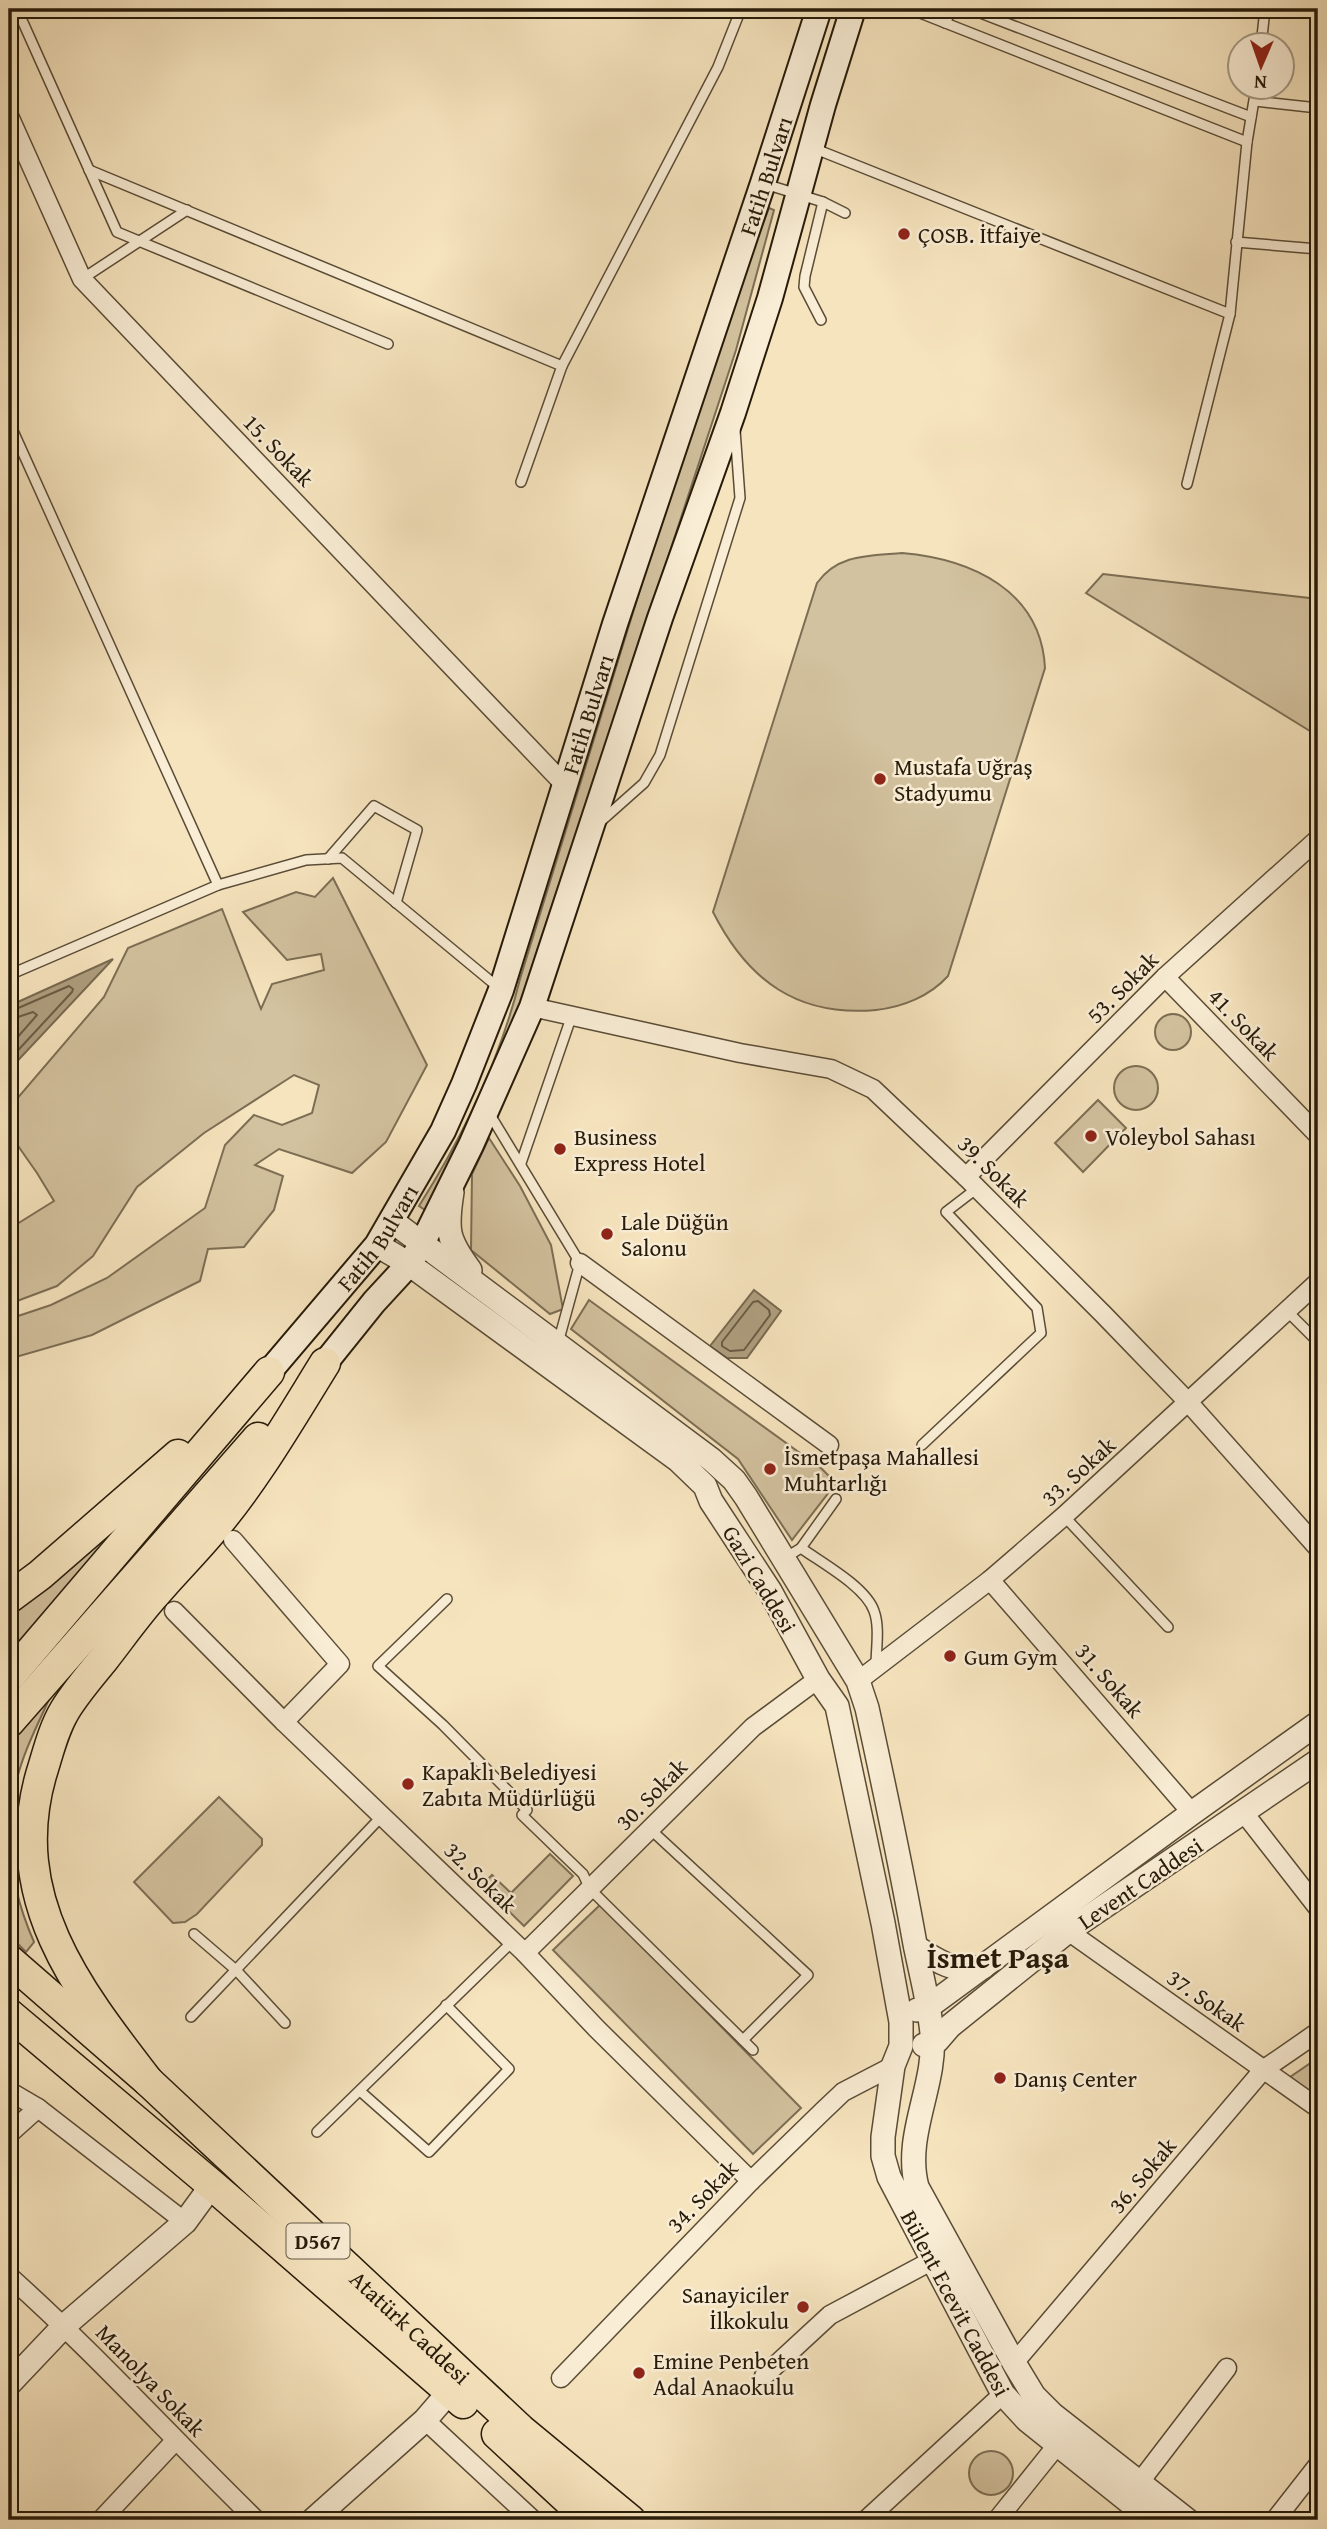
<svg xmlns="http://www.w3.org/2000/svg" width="1327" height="2529" font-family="'Gentium Book Plus',serif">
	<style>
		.green { fill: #d3c29f; stroke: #7c6e54; stroke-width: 2 }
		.water { fill: #af9f80; stroke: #786a50; stroke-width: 2 }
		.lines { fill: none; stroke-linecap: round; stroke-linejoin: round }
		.shore { stroke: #6a5c44; stroke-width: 2 }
		.service-casing { stroke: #5a4c36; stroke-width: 12 }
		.minor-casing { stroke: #5a4c36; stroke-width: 21 }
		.tertiary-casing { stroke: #5a4c36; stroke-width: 26 }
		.secondary-casing { stroke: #261a09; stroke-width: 28 }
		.trunk-casing { stroke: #261a09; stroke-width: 33 }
		.service { stroke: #f9edd5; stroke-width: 9 }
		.minor { stroke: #f9edd5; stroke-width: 18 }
		.tertiary { stroke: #f9edd5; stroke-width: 23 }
		.secondary { stroke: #f9edd5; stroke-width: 24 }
		.trunk { stroke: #f6e4be; stroke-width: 30 }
		.poi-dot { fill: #8f2418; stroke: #f9edd5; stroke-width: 2.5 }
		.labels { text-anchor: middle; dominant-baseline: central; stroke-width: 5; stroke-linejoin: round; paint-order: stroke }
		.shield { fill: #f9edd5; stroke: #655946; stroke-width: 2 }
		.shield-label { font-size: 21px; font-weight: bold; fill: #261a09 }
		.street-label { font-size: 23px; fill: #261a09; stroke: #f9edd5 }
		.poi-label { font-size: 23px; fill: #261a09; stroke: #f9edd5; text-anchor: start }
		.district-label { font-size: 30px; font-weight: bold; fill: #261a09; stroke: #f9edd5 }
	</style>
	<rect width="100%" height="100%" fill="#f6e4be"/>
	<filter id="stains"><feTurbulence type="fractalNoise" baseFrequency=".00286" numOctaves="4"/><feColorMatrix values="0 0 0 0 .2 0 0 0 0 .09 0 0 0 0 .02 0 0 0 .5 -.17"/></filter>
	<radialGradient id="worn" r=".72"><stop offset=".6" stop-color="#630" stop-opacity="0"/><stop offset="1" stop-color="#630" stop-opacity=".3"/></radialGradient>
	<g class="green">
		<path d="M769,208l5,2 -38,140 -222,677 -11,29 -78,154 -6,-4c45,-71 81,-146 101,-227l188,-610z"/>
		<path d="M902,553c69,6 139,37 143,115l-97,308c-18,20 -45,31 -72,34 -78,7 -128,-29 -163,-98l104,-329c21,-29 51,-27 85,-30z"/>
		<path d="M1103,574l215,25v137l-232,-143z"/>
		<path d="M333,878l94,187 -41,77 -34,31 -73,-24 -24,16 28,11 -9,34 -30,37 -36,2 -8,32 -108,54 -83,24v-40l42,-14 56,-27 98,-70 20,-63 29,-30 28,10 30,-12 7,-28 -25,-10 -90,58 -67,54 -44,69 -36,30 -48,18v-75l45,-28 -17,-28 -28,-40v-25l95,-111 24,-49 94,-39 39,100 11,-25 52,-14 -3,-16 -34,6 -44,-48 53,-20 19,5z"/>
		<circle cx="1173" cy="1032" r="18"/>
		<circle cx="1136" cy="1088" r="22"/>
		<path d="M1098,1100l28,28 -43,44 -28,-29z"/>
		<path d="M489,1138l31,48 31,59 12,64 -13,5 -79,-64 1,-76z"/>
		<path d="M589,1300l233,169 14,14 -44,57 -54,-81 -167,-130z"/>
		<path d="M139,1502l-130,156v-40z"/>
		<path d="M52,1693c-14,31 -30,61 -37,94 -3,15 -2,30 -4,45h-2v-87z"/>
		<path d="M219,1797l43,42v6l-65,69 -12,8 -12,1 -39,-41z"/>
		<path d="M9,1840l3,2c-2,35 8,68 22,100l-8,10 -17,-17z"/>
		<path d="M550,1854l23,22 -49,50 -42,-41 10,-10 19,18z"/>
		<path d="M601,1904l200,204 -48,46 -200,-204z"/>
		<path d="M1318,2058v41l-28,-22z"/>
		<circle cx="991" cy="2473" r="22"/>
	</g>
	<g class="water">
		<path d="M113,959l-104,111v-64z"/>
		<path d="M754,1290l27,21 -34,47h-20l-17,-12z"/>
	</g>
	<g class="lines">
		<g class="shore">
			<path d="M9,1012l60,-26 4,3 -1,3 -63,68"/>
			<path d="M9,1020l24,-8 4,3 -28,32"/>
			<path d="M758,1301l11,9 1,5 -26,35 -14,1 -8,-5v-4l31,-40z"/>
		</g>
		<g class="service-casing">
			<g id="service">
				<path d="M17,9l100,223 271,112"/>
				<path d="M910,9l337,133"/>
				<path d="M970,9l281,108"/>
				<path d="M945,23l7,-14"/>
				<path d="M1261,46l4,-37"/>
				<path d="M1255,101l63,7"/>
				<path d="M813,148l417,166"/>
				<path d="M89,170l473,196"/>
				<path d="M765,184l58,18"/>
				<path d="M1236,242l82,7"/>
				<path d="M82,279l105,-69"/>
				<path d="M821,320l-17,-33 1,-11 18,-74 22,11"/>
				<path d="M9,422l209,463 88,-25 36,-2 157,130"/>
				<path d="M521,482l41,-116 156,-299 23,-58"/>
				<path d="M1187,484l43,-170 17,-172 9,-54"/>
				<path d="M599,823l45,-40 16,-28 80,-257 -5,-68"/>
				<path d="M328,859l46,-53 43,24 -21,73"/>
				<path d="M9,975l209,-90"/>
				<path d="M489,1113l91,150 -22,80"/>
				<path d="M521,1163l51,-148"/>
				<path d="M1287,1311l31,31"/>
				<path d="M922,1445l119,-112 -4,-25 -91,-96 30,-23"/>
				<path d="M1064,1516l104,111"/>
				<path d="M801,1548c21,15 65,39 73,63 6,16 2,38 2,55"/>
				<path d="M785,1558l16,-10 35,-49"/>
				<path d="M447,1599l-69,67 65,59 84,85 -5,5 61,59 7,15 163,161"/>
				<path d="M650,1829l158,146 -65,65"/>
				<path d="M194,1934l43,37 48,52"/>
				<path d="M191,2017l191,-201"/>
				<path d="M360,2091l69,61 80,-83 -63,-64"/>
				<path d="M317,2132l196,-191"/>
			</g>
		</g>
		<g class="minor-casing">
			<g id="minor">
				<path d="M9,116l73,163 482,505"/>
				<path d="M1165,977l153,158"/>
				<path d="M532,1007l208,46 91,16 42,20 93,88 137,137 86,89 129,145"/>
				<path d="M966,1177l199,-200 153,-138"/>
				<path d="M580,1263l249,182"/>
				<path d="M233,1540l107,124 -56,58"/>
				<path d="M990,1580l202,233"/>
				<path d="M174,1611l110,111 241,231 71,75 155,153"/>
				<path d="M858,1681l132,-101 74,-64 254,-234"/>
				<path d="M1244,1813l74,95"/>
				<path d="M1068,1931l250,177"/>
				<path d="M525,1953l228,-226 65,-48"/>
				<path d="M9,2091l29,17"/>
				<path d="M9,2134l29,-26 147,114"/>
				<path d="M9,2276c86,77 164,163 247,244"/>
				<path d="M1014,2363l249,-293 55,-38"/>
				<path d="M764,2376l66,-61 103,-55"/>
				<path d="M561,2378l190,-197 72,-70 20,-19 50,-26"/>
				<path d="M425,2420l108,100"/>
				<path d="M1139,2483l88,-115"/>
				<path d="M101,2520l74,-79"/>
				<path d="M866,2520l137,-126"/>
				<path d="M997,2520l61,-76"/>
				<path d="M1275,2520l43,-55"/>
			</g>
		</g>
		<g class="tertiary-casing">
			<g id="tertiary">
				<path d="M452,1192c-6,38 -5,47 18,78"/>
				<path d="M392,1221l320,239 22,20 12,17 112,184 9,27c17,78 34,157 48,236 6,30 14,59 17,89 5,52 -29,102 -15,154l97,176 20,33 18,18 135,106"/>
				<path d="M377,1245l32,19 269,196 27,26 6,15 59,90 48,88 19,27 46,217 18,99v24l-8,20 -10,71v19l6,21 114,217 24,26 125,100"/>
				<path d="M916,1947c22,15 39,26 67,20"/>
				<path d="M917,2010l11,-3 264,-194 126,-90"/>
				<path d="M924,2045l13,-4 13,-15 118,-95 250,-170"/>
				<path d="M9,2384l55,-58 121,-104 27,-37"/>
				<path d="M313,2520l112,-100 25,-29"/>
			</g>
		</g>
		<g class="secondary-casing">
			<g id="secondary">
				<path d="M325,1363l49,-61 35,-38 14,-22 48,-97 61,-138 128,-389 73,-205 37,-115 53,-193 30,-96"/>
				<path id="s1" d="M269,1372l108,-127 66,-114 21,-47 37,-94 114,-366 148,-441 56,-174"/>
			</g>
		</g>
		<g class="trunk-casing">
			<g id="trunk">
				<path d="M9,1598l31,-23 138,-120"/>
				<path d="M9,1677l260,-305"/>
				<path d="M9,1722l249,-284"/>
				<path id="s2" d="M9,1960l139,121 373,349 109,90"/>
				<path d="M9,2014l203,171 251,218"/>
				<path d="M148,2081c-71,-92 -142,-183 -107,-306 7,-22 12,-45 24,-65 11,-18 25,-34 38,-50 18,-23 34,-46 53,-67 17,-20 36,-39 53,-59 45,-52 80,-113 116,-171"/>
				<path d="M497,2434l93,86"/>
			</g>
		</g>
		<use href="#service" class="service"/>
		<use href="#minor" class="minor"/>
		<use href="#tertiary" class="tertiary"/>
		<use href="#secondary" class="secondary"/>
		<use href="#trunk" class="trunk"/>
	</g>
	<g class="poi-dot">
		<circle cx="904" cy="234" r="7"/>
		<circle cx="880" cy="779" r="7"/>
		<circle cx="1091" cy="1136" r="7"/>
		<circle cx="560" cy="1149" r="7"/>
		<circle cx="607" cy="1234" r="7"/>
		<circle cx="770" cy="1469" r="7"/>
		<circle cx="950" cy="1656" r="7"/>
		<circle cx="408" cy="1784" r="7"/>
		<circle cx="1000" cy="2078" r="7"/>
		<circle cx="803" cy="2307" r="7"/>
		<circle cx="639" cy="2373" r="7"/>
	</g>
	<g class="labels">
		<rect class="shield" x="286.5" y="2223.5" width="63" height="35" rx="5"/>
		<g class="shield-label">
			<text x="318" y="2241">D567</text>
		</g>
		<g class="street-label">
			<text stroke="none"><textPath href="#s1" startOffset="1307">Fatih Bulvarı</textPath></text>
			<text transform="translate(279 450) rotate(46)">15. Sokak</text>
			<text stroke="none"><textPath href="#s1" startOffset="740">Fatih Bulvarı</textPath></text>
			<text transform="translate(1122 987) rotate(-45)">53. Sokak</text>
			<text transform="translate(1244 1024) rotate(46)">41. Sokak</text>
			<text transform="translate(994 1171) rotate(45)">39. Sokak</text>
			<text stroke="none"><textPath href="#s1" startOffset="173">Fatih Bulvarı</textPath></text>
			<text transform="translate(1078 1471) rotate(-42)">33. Sokak</text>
			<text transform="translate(760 1579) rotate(59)">Gazi Caddesi</text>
			<text transform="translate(1110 1680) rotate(49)">31. Sokak</text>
			<text transform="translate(651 1794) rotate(-45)">30. Sokak</text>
			<text transform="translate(481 1877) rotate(44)">32. Sokak</text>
			<text transform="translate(1140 1883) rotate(-34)">Levent Caddesi</text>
			<text transform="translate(1207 2000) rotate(35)">37. Sokak</text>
			<text transform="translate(1142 2175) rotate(-50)">36. Sokak</text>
			<text transform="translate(702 2196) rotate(-46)">34. Sokak</text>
			<text transform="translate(956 2303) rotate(62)">Bülent Ecevit Caddesi</text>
			<text stroke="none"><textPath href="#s2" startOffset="544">Atatürk Caddesi</textPath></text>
			<text transform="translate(151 2380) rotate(46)">Manolya Sokak</text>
		</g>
		<g class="poi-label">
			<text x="918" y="234">ÇOSB. İtfaiye</text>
			<text x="894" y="766">Mustafa Uğraş<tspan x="894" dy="26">Stadyumu</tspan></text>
			<text x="574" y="1136">Business<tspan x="574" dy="26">Express Hotel</tspan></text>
			<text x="1105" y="1136">Voleybol Sahası</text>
			<text x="621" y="1221">Lale Düğün<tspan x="621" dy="26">Salonu</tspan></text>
			<text x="784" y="1456">İsmetpaşa Mahallesi<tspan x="784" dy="26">Muhtarlığı</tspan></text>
			<text x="964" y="1656">Gum Gym</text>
			<text x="422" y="1771">Kapaklı Belediyesi<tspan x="422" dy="26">Zabıta Müdürlüğü</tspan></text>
			<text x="1014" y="2078">Danış Center</text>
			<text x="789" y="2294" text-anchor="end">Sanayiciler<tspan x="789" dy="26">İlkokulu</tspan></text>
			<text x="653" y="2360">Emine Penbeten<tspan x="653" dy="26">Adal Anaokulu</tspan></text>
		</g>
		<g class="district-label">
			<text x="998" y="1957">İsmet Paşa</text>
		</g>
	</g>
	<rect width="1327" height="2529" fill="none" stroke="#f6e4be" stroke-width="35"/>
	<rect x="10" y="10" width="1306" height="2508" fill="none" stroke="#261a09" stroke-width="3.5"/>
	<rect x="18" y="18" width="1292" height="2494" fill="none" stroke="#261a09" stroke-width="2"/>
	<g transform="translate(1261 66) rotate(182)"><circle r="33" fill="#f9edd5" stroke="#a59983" stroke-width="2"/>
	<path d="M0-5L12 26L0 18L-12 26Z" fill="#8f2418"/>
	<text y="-10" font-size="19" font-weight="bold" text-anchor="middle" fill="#261a09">N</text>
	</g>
	<rect width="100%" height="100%" filter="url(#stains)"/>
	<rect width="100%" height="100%" fill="url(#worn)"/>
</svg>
